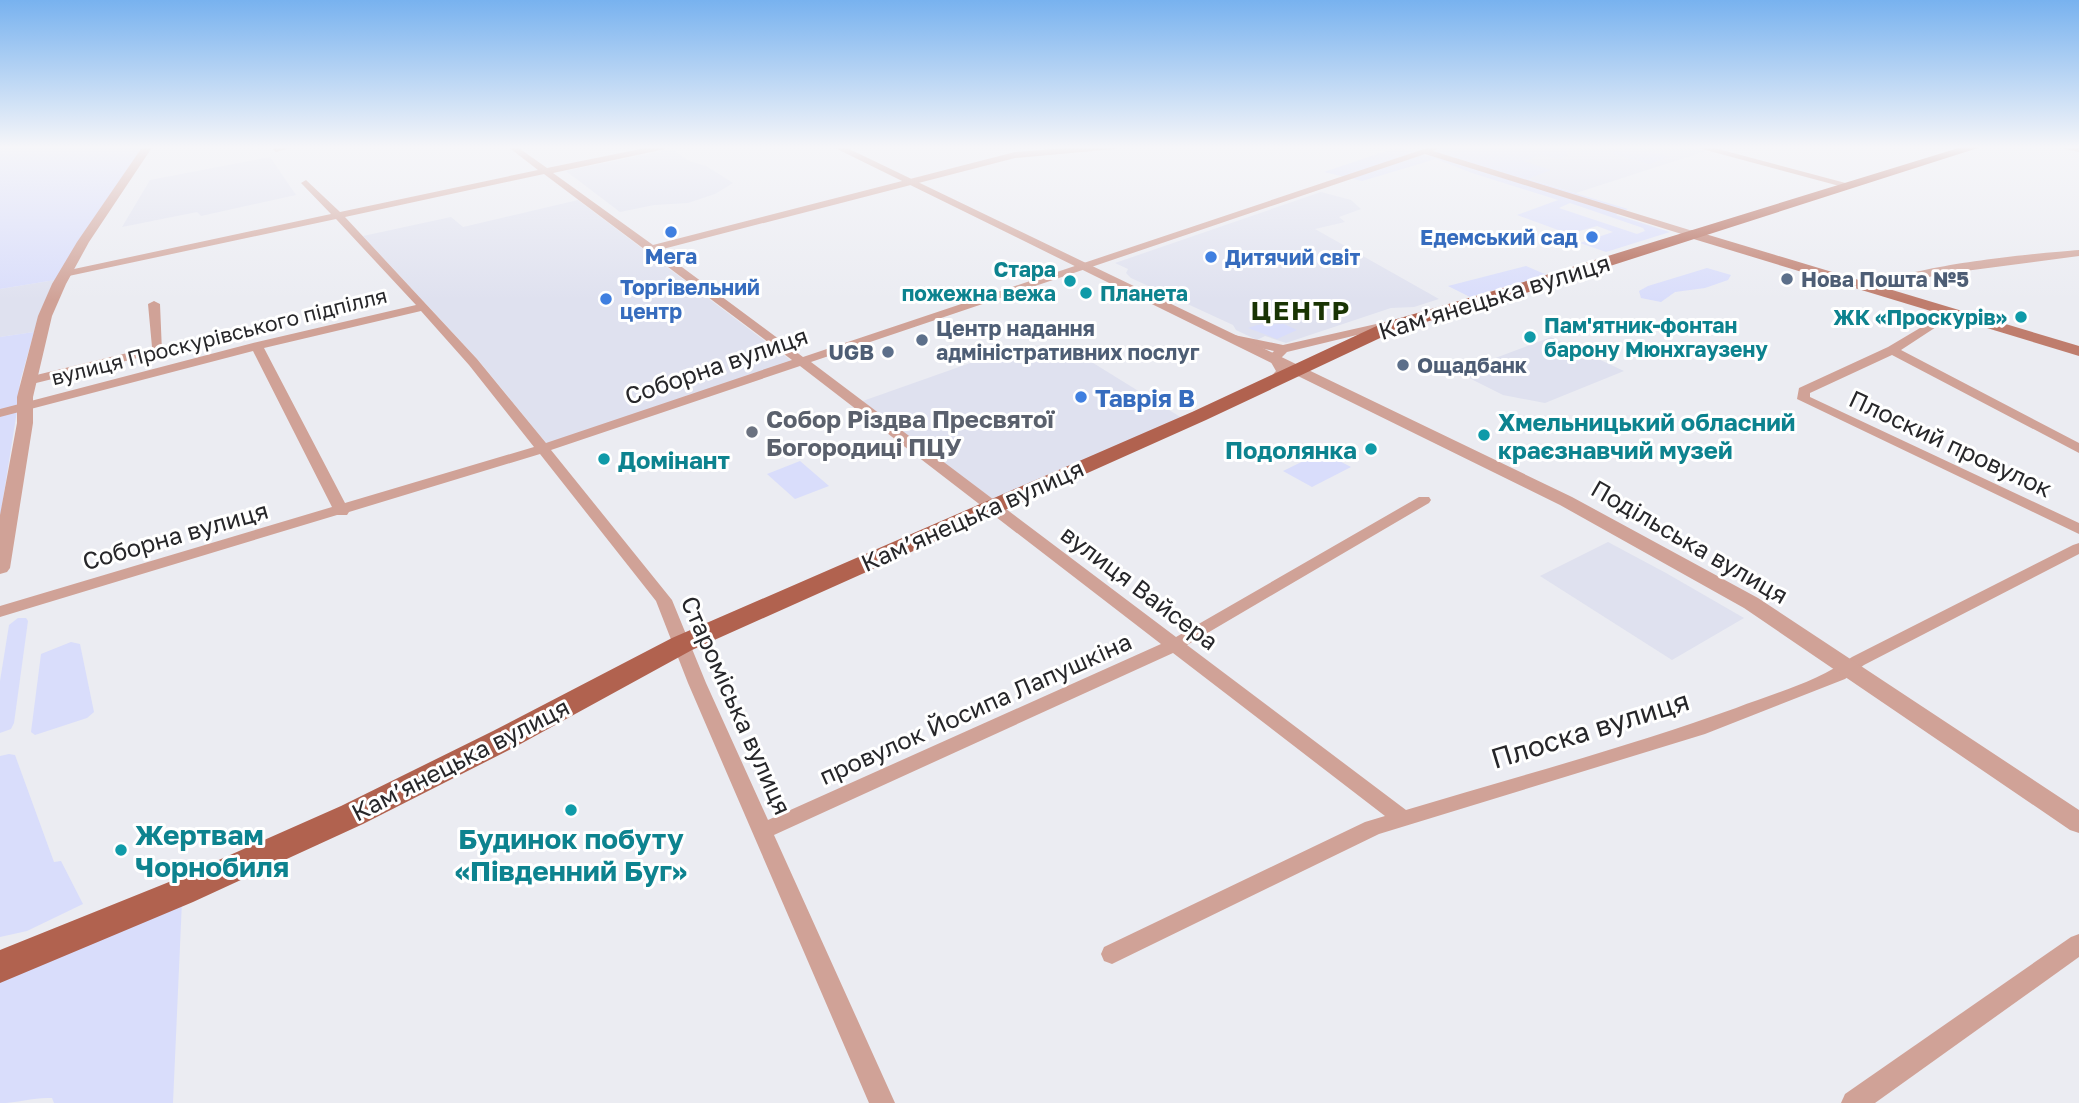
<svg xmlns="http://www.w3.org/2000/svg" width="2079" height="1103" font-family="'Golos Text',sans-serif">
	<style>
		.built { fill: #dfe1ef }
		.green { fill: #d9ddfb; fill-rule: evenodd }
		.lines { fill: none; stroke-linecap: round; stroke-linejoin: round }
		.minor { fill: #d0a297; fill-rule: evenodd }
		.tertiary { fill: #d0a297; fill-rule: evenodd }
		.secondary { fill: #bf7d6d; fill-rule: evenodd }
		.primary { fill: #b1624f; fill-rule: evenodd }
		.shop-dot { fill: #3f7fe0; stroke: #fff; stroke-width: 2.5 }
		.service-dot { fill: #5c6f8a; stroke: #fff; stroke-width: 2.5 }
		.culture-dot { fill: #0f9aa8; stroke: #fff; stroke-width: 2.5 }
		.worship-dot { fill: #6b7280; stroke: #fff; stroke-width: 2.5 }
		.labels { text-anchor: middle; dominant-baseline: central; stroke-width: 6; stroke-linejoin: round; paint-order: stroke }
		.far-shop-label { font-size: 21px; font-weight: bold; fill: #366cbe; stroke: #fff; text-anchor: start }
		.far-culture-label { font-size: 21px; font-weight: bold; fill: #0d838f; stroke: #fff; text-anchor: end }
		.far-service-label { font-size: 21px; font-weight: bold; fill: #4e5e75; stroke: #fff; text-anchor: start }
		.far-street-label { font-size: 21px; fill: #27272a; stroke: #fff }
		.street-label { font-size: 24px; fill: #27272a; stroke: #fff }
		.shop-label { font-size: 24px; font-weight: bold; fill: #366cbe; stroke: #fff; text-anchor: start }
		.worship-label { font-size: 24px; font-weight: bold; fill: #5b616d; stroke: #fff; text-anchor: start }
		.culture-label { font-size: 24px; font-weight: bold; fill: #0d838f; stroke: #fff; text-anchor: start }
		.far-district-label { font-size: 26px; font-weight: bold; letter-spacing: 2px; fill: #193403; stroke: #fff }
		.near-street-label { font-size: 28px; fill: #27272a; stroke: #fff }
		.near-culture-label { font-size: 28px; font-weight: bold; fill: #0d838f; stroke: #fff; text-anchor: start }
	</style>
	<rect width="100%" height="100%" fill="#ebecf2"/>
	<g class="built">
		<path d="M1551,146h133l22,5 -130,42 -87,-26z"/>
		<path d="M672,149l17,12 17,5 27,17 -18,11 -27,9 -34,2 -34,7 -54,-41z"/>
		<path d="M270,157l26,38 -95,21 -4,-4 -75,15 28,-47z"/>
		<path d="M1321,192l30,8 10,9 -22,8 6,5 -30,7 124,70 -25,8 -23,1 -105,35 -21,-7 -8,4 -21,-10 -3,-5 -102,-47 -5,-5 2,-4 -13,-6z"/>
		<path d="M578,200l215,162 -246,82 -68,-83 -116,-125 88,-19 12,10z"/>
		<path d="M55,280l-21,52 -34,5v-48z"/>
		<path d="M1551,337l73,34 -79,32 -42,-8 -36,-18 7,-3 -8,-5z"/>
		<path d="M1007,350l70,3 105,65 -188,82 -134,-98z"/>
		<path d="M1608,542l58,31 78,45 -72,42 -132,-84z"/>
	</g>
	<g class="green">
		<path d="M0,146h144l-89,134 -55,9z"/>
		<path d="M1421,146h165l-21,7 4,2 -11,4 -16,-4 -18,6 27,9 -23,9 100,30 -12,6 54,17 -64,20 -26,-9 33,-11 -16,-6 -28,8 -52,-19 41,-15 -86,-27 -36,-14 -74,22 -38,-9 74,-25 29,9 11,-4zM1570,203l73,25 2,3 -8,3 -78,-26z"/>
		<path d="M1630,146l39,11 -20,7 -39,-11z"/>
		<path d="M1526,266l21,9 -77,22 -22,-11z"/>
		<path d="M1707,268l24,7 -3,5 -23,8 -30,4 -14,10 -20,-4 -2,-7 9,-5z"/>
		<path d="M1284,324l13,6 -20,9 -29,-11 9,-3z"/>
		<path d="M34,332l-14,50 -2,24 -18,4v-73z"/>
		<path d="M17,411l-17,107v-103z"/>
		<path d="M1322,452l29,15 -39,20 -29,-16z"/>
		<path d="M800,461l29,25 -34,13 -28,-25z"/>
		<path d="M18,618h8l2,3 -14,102 -3,6 -11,4v-52l9,-56z"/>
		<path d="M71,642l9,2 14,68 -7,6 -52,17 -4,-3 10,-78z"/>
		<path d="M9,754l6,1 39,107 7,-1 22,43 -56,27 -27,6v-181z"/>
		<path d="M182,901l-9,202h-119l-2,-5c-17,-1 -34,5 -52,5v-125z"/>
	</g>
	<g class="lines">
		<g class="minor">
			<path d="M281,146h16l-21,6 -4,-3z"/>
			<path d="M507,146h9l31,22 108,-22h14l-4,3 -112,24 100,72 362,-93 76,-6h28l-4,3 -100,9 -356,92 144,107 630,-211h11l-11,5 263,81v4h-8l-263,-82 -614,208 365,275 243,-140h10l2,3 -2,3 -242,142 219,165c110,-33 222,-63 330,-102 39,-15 81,-26 116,-51l221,-112 6,-2v11l-215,111 -19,14 -140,55 -326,100 -267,130 -8,-3 -3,-7 3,-7 261,-125 20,-6 -212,-163 -399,182 121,268h-26l-181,-420 -32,-82 -116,-147 -191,58 -2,3h-10l-337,102v-11l332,-99 -79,-156 -253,66v-8l253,-66 163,-38 -80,-86 -272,58 -4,-1v-4l271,-58 -28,-29 -2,-2 5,-3 34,32 198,-42zM544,174l248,186 -246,83 -69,-84 -132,-142zM421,311l48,54 65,82 -189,56 -81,-155zM800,366l361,278 -393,176 -62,-137 -34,-83 -121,-150z"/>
			<path d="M2065,146h14v6l-14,-3z"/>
			<path d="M2079,250v6l-137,18 -48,11 -17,7 -6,-3c27,-23 168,-36 208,-39z"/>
			<path d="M154,301l6,3 2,48 -134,33 -6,-4 2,-3 128,-31 -4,-43z"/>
			<path d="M1952,309l6,3 -2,2 -55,36 178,93v10l-187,-98 -82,38v4l269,126v11l-282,-135 2,-11 89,-41z"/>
			<path d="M1394,320l4,1v4l-111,27 -6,6 7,13 -12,14 -4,1 -6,-4 10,-11 -8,-14 6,-6 -44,-9 -2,-3 6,-4 49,10z"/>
			<path d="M2079,934v23l-204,146h-34l4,-9 226,-157z"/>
		</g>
		<g class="tertiary">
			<path d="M143,146h10l-64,96 -23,42 -14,32 -19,81v26l-23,145 -3,4 -7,2v-59l17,-92v-26l21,-81 14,-32 25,-42z"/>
			<path d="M831,146h12l729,351 186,101 321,212v23l-9,-3 -326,-222 -184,-103z"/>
			<path d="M1691,146h16l146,39 -6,3z"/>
		</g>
		<path class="secondary" d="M1692,230l387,116v10l-392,-119 -2,-3z"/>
		<path class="primary" d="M1965,146h19l-455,146 -134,39 -189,89 -514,230 -177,97 -152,77 -170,78 -193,81v-33l169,-68 172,-76 152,-75 179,-93 520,-226 191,-89 134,-39z"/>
	</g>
	<linearGradient id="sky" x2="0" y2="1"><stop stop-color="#78b2ef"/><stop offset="0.49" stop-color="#f6f6f9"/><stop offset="1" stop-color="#f6f6f9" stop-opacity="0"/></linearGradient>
	<rect width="2079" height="300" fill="url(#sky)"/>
	<g class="shop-dot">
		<circle cx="671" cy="232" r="7"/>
		<circle cx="1592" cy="237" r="7"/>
		<circle cx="1211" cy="257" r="7"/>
		<circle cx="606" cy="299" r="7"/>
		<circle cx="1081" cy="397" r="7"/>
	</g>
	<g class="service-dot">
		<circle cx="1787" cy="279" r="7"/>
		<circle cx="922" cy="340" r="7"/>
		<circle cx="888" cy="352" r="7"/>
		<circle cx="1403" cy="365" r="7"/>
	</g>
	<g class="culture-dot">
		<circle cx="1070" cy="281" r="7"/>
		<circle cx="1086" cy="293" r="7"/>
		<circle cx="2021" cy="317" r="7"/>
		<circle cx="1530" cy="337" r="7"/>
		<circle cx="1484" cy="435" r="7"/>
		<circle cx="1371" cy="449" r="7"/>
		<circle cx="604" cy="459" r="7"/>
		<circle cx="571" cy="810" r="7"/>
		<circle cx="121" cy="850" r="7"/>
	</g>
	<circle class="worship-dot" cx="752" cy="432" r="7"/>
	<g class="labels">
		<g class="far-shop-label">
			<text x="1578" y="237" text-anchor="end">Едемський сад</text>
			<text x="671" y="256" text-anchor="middle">Мега</text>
			<text x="1225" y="257">Дитячий світ</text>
			<text x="620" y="287">Торгівельний<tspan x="620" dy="24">центр</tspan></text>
		</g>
		<g class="far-culture-label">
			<text x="1056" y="269">Стара<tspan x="1056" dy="24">пожежна вежа</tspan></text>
			<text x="1100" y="293" text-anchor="start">Планета</text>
			<text x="2007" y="317">ЖК «Проскурів»</text>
			<text x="1544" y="325" text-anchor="start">Пам'ятник-фонтан<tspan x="1544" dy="24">барону Мюнхгаузену</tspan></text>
		</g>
		<g class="far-service-label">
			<text x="1801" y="279">Нова Пошта №5</text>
			<text x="936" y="328">Центр надання<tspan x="936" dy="24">адміністративних послуг</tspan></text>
			<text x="874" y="352" text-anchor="end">UGB</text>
			<text x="1417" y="365">Ощадбанк</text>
		</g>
		<g class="far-street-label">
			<text transform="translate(219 336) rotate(-14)">вулиця Проскурівського підпілля</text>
		</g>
		<g class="street-label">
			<text transform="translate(1494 296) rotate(-17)">Камʼянецька вулиця</text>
			<text transform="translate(716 365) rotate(-19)">Соборна вулиця</text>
			<text transform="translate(1951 443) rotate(25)">Плоский провулок</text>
			<text transform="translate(972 515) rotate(-24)">Камʼянецька вулиця</text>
			<text transform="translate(175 535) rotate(-16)">Соборна вулиця</text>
			<text transform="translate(1690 541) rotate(30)">Подільська вулиця</text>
			<text transform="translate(1140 587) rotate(37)">вулиця Вайсера</text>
			<text transform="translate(737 705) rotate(66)">Староміська вулиця</text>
			<text transform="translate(975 708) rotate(-24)">провулок Йосипа Лапушкіна</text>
			<text transform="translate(460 759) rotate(-27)">Камʼянецька вулиця</text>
		</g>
		<g class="shop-label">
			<text x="1095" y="397">Таврія В</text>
		</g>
		<g class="worship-label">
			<text x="766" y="418">Собор Різдва Пресвятої<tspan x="766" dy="28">Богородиці ПЦУ</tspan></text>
		</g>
		<g class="culture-label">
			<text x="1498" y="421">Хмельницький обласний<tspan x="1498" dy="28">краєзнавчий музей</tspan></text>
			<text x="1357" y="449" text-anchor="end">Подолянка</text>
			<text x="618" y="459">Домінант</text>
		</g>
		<g class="far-district-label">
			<text x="1301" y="310">ЦЕНТР</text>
		</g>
		<g class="near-street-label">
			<text transform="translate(1590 729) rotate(-17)">Плоска вулиця</text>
		</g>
		<g class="near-culture-label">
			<text x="135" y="834">Жертвам<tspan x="135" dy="32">Чорнобиля</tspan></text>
			<text x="571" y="838" text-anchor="middle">Будинок побуту<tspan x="571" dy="32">«Південний Буг»</tspan></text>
		</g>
	</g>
</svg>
